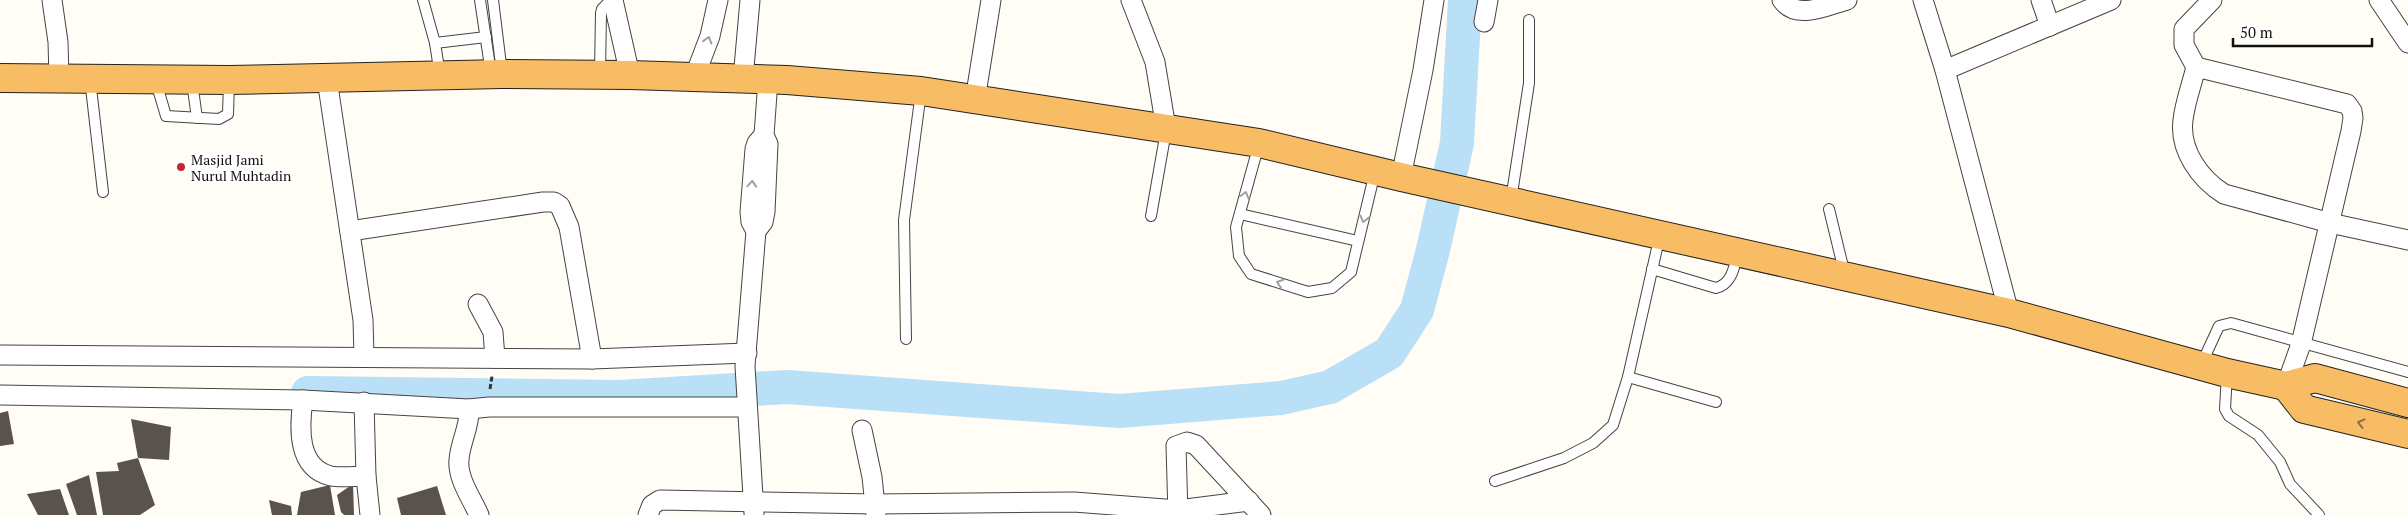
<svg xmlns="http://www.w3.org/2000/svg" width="2408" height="515" font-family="'PT Serif',serif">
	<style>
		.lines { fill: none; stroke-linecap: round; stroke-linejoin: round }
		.river { stroke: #b9e0f7; stroke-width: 34 }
		.building { fill: #5a524d }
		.service-casing { stroke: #444; stroke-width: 12 }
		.minor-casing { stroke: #444; stroke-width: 21 }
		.trunk-casing { stroke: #222; stroke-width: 30 }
		.path { stroke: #333; stroke-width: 3; stroke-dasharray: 5 2.5; stroke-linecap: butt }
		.service { stroke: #fff; stroke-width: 10 }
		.minor { stroke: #fff; stroke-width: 19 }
		.trunk { stroke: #f7bc64; stroke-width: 28 }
		.oneway { stroke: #a0a0a0 }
		.oneway2 { stroke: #906f3f }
		.poi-dot { fill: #c4262e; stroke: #fff; stroke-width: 2 }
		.labels { text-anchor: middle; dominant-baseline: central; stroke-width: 5; stroke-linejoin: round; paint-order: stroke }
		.poi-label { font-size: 14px; fill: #111; stroke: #fff; text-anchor: start }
	</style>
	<rect width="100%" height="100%" fill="#fffdf5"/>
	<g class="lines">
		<path class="river" d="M308,393l311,4 168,-10 332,24 162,-13 49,-11 59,-34 28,-43 16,-60 24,-107 8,-143"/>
	</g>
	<g class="building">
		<path d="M8,411l6,33 -14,2v-33z"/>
		<path d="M131,419l40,8 -2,33 -31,-2z"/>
		<path d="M138,458l17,47 -15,10h-37l-7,-43 23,-1 -2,-8z"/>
		<path d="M89,475l8,40h-20l-11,-31z"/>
		<path d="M353,484l1,31h-10l-3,-3 -4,-17z"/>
		<path d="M330,485l5,30h-38l4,-23z"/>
		<path d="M437,486l9,29h-45l-4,-17z"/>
		<path d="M60,489l9,26h-31l-11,-21z"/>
		<path d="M269,500l22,6 1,9h-20z"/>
	</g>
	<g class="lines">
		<g class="service-casing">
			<g id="service">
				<path d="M423,0l12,43 5,32"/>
				<path d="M480,0l11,73"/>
				<path d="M493,0l9,73"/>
				<path d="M435,43l51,-6"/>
				<path d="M600,73l1,-60 1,-4 9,-9"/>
				<path d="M90,79l13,113"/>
				<path d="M156,82l10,34 53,3 9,-5 1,-33"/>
				<path d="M192,82l5,36"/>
				<path d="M1259,144l-23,83 3,29 12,18 57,18 24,-4 19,-16 24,-100"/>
				<path d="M1511,200l18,-117v-63"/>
				<path d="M1829,209l16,66"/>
				<path d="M1240,214l118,27"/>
				<path d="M1151,216l15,-85"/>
				<path d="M1652,269l64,19c16,-4 18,-21 22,-35"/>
				<path d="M906,339l-2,-119 17,-128"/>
				<path d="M2201,365l18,-39 12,-3 177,49"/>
				<path d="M2227,374l-2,35 4,7 29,19 22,27 10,22 29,31"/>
				<path d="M1628,377l88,25"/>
				<path d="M1495,481l69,-23 29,-15 20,-18 15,-48 32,-142"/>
			</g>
		</g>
		<g class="minor-casing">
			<g id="minor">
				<path d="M52,0l6,42 1,36"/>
				<path d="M613,0l17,75"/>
				<path d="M1131,0l24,62 11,66"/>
				<path d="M1782,0c15,21 46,5 65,0"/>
				<path d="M1923,0l22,70 64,243"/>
				<path d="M2041,0l9,26"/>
				<path d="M2212,0l-28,29v16l12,22c-4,17 -11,35 -13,53 -4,30 17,59 41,74l106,29 78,17"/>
				<path d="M2379,0l29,43"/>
				<path d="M1484,22l4,-22"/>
				<path d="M2196,67l151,37 5,7 1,7 -2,13 -50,213 -15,42"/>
				<path d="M1945,70l166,-70"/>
				<path d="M694,78l16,-42 8,-36"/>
				<path d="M327,79l36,241 1,36"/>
				<path d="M743,79l7,-79"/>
				<path d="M975,100l16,-100"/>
				<path d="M1401,177l22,-107 11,-70"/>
				<path d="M350,231l193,-29h11l6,4 9,21 23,132"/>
				<path d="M756,231l7,-9 2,-10 3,-68 -4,-9 4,-55"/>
				<path d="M478,304l15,28 2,26"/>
				<path d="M0,355l592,4 155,-6"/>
				<path d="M0,395l303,5 166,9 20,-2h257"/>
				<path d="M303,400c-4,28 -6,68 28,76 11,2 24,0 35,0"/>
				<path d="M364,402l2,74 4,39"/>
				<path d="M469,409c1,18 -9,33 -10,51 -2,18 13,39 20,55"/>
				<path d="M862,430l10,47 4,38"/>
				<path d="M754,513l-9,-147 11,-135 -5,-9 -1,-10 5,-63 2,-6 7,-8"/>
				<path d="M648,515l4,-10 8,-5 216,4 198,-2 104,8 71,-9"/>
				<path d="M1178,515l-2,-69 11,-4 9,3 65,70"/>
			</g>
		</g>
		<g class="trunk-casing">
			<g id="trunk">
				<path d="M0,78l229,2 273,-6 128,1 157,5 134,11 338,52 142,34 608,136 218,60 59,13 29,-8 93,25"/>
				<path d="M2286,386l18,23 104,25"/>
			</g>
		</g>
		<path class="path" d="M490,389l2,-13"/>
		<use href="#service" class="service"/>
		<use href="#minor" class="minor"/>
		<use href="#trunk" class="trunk"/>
	</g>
	<defs><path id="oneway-chevron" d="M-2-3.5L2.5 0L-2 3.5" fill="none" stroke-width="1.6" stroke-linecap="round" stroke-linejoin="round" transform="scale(1.25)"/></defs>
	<g class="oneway">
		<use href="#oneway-chevron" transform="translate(708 40) rotate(-73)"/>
		<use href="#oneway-chevron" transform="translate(752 184) rotate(-86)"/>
		<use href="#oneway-chevron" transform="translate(1245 195) rotate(-75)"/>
		<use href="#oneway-chevron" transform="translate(1364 219) rotate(104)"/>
		<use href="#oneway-chevron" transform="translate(1280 283) rotate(-162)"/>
	</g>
	<use class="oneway2" href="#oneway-chevron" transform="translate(2361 423) rotate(-166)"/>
	<circle class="poi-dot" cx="181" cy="167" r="5"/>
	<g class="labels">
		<g class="poi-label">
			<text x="191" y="159">Masjid Jami<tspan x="191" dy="16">Nurul Muhtadin</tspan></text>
		</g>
	</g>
	<path d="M2233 38v8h139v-8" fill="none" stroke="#111111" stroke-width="2.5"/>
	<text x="2240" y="38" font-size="15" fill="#111111" stroke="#ffffff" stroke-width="4" paint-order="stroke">50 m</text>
</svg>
